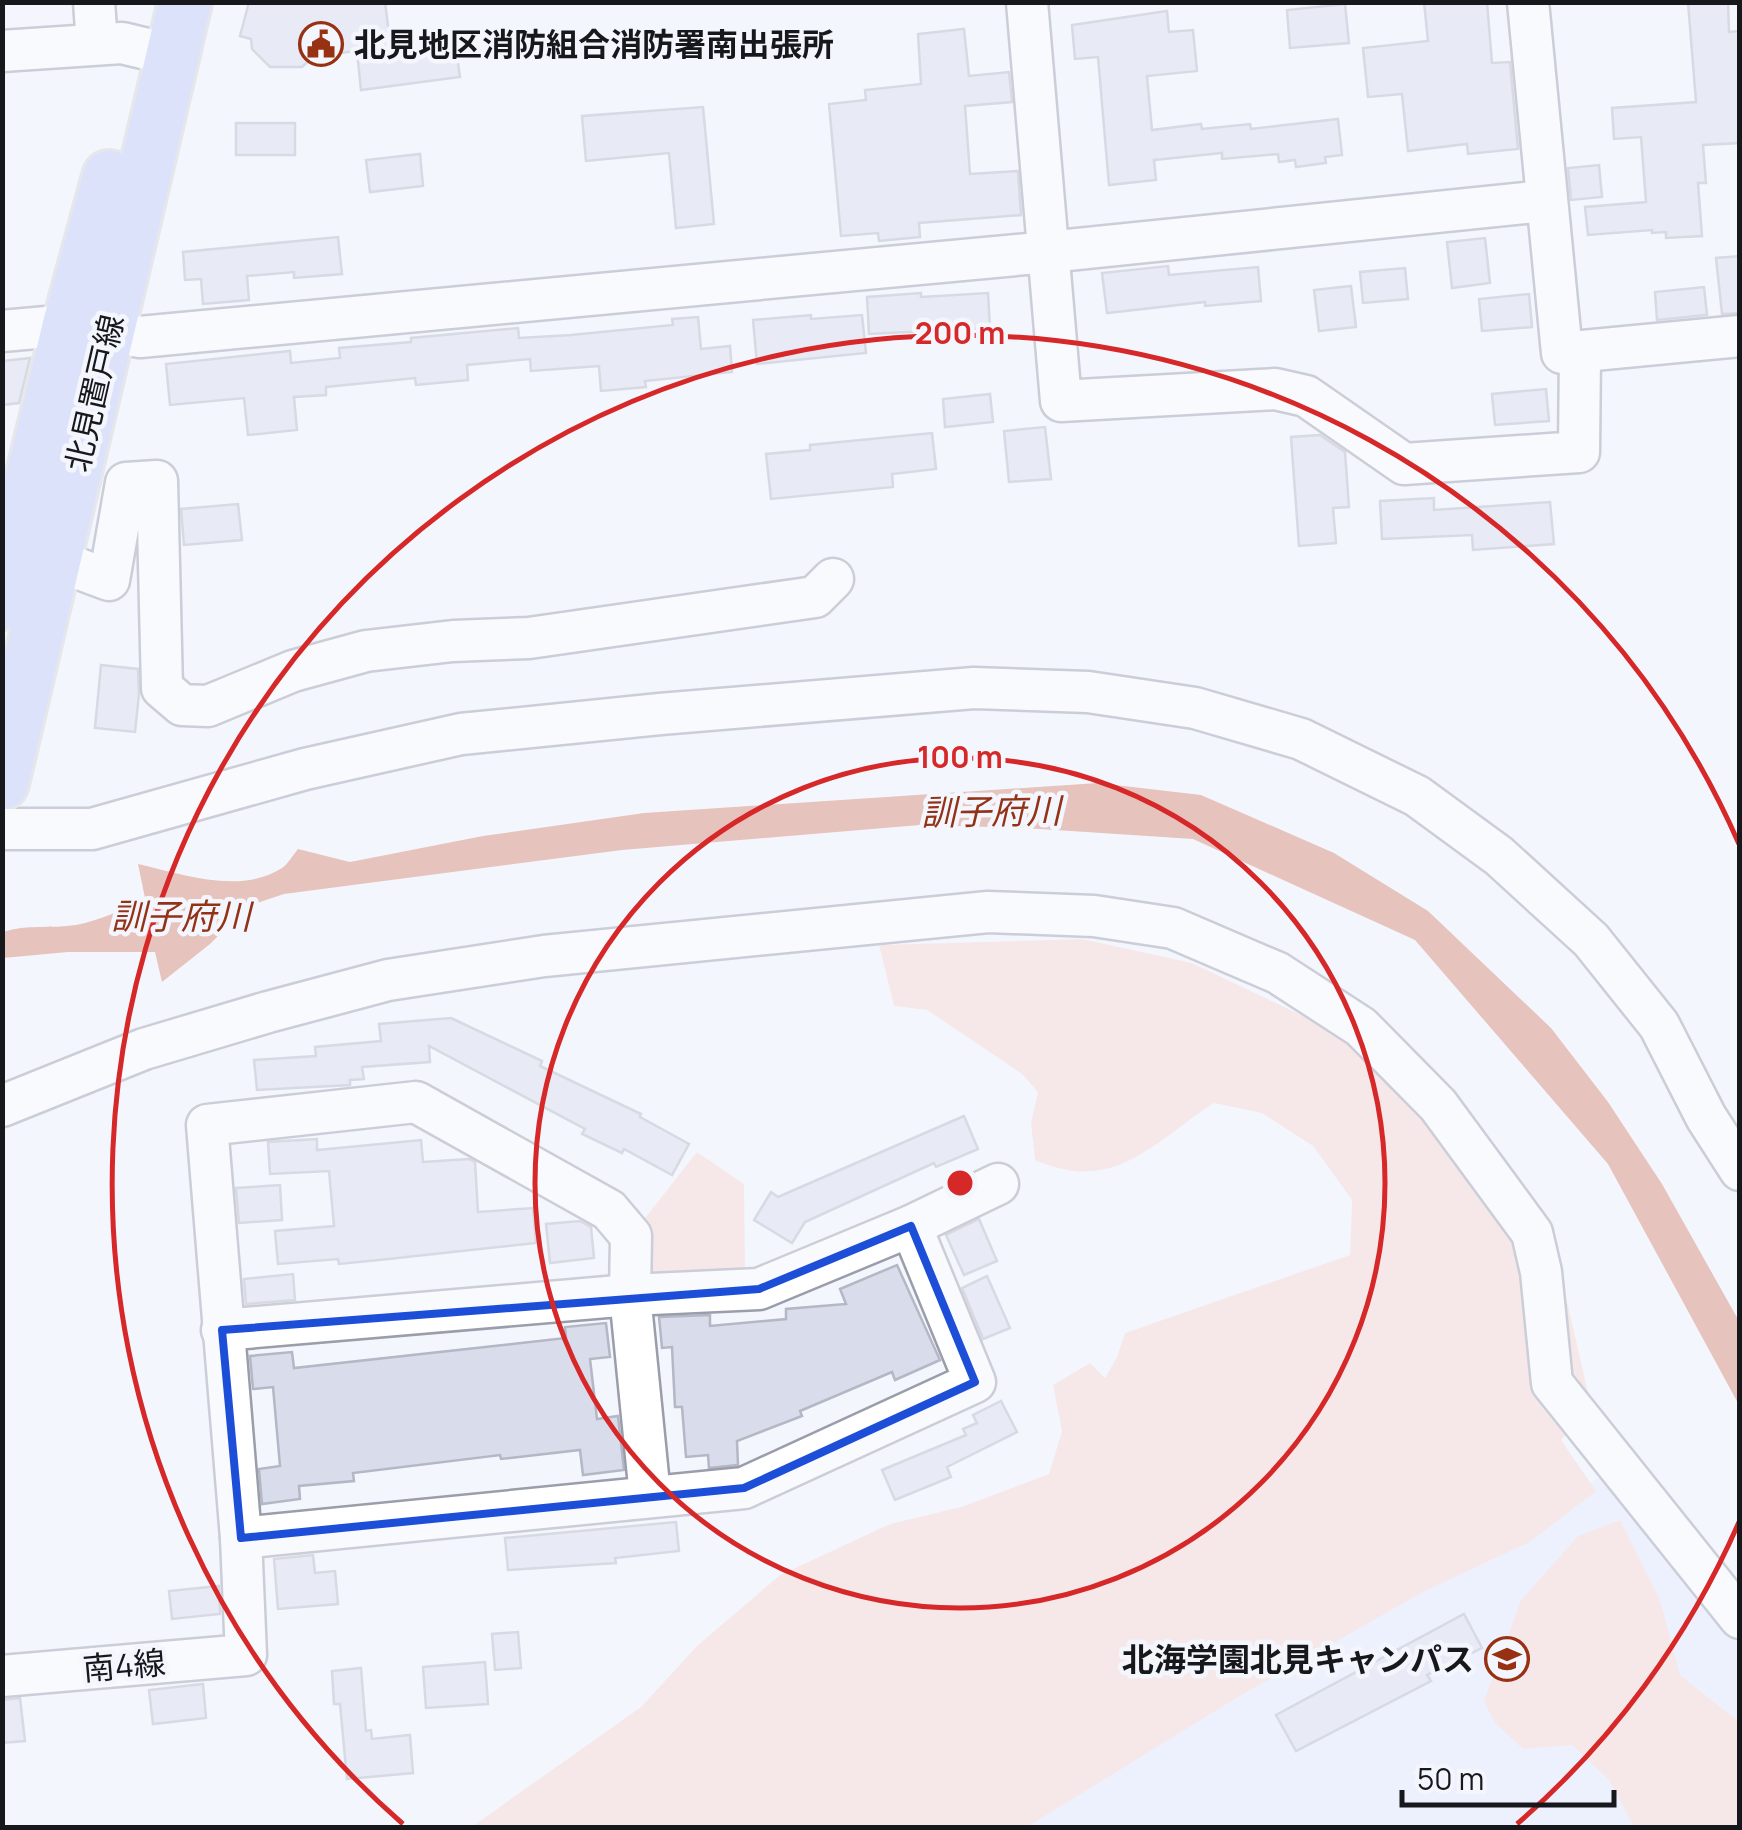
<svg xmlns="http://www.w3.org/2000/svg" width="1742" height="1830" font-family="Manrope,'Noto Sans JP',sans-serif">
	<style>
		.built { fill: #e4eaff }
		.green { fill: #f9d8cf }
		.water { fill: #d7856f }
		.building { fill: #d9dcea; stroke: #b4b7c4; stroke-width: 2.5 }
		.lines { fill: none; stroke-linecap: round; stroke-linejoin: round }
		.minor-casing { stroke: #9a9daa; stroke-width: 45 }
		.major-casing { stroke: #d5d5d6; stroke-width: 58 }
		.minor { stroke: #fff; stroke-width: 40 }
		.major { stroke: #bfc9f7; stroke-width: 52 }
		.marked { fill: none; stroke: #1d4ed8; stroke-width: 8; stroke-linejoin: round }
		.ring { fill: none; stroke: #d62828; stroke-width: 5 }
		.labels { text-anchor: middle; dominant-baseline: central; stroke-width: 9; stroke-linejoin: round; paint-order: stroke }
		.poi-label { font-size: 32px; font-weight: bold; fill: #17181c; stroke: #f4f6fe; text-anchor: start }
		.street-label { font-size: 32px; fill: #17181c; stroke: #f4f6fe }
		.water-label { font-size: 35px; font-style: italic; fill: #933216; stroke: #f4f6fe }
		.centre { fill: #d62828; stroke: #f4f6fe; stroke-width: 5 }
		.ring-label { font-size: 30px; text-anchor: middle; font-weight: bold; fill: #d62828; stroke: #f4f6fe; stroke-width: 9; stroke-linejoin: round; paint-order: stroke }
	</style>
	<rect width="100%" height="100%" fill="#f4f6fe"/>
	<path class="built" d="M1605,1474l134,163v190l-754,1z"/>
	<g class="green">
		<path d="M1082,939l110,24 228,109 136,181 35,153 -30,34 35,51 -66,51 -105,49 -187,106 -211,130 -557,1 171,-121 56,-61 83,-71 110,-51 71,-17 88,-33 13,-43 -9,-46 37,-22 15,15 12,-21 8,-24 225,-78 2,-55 -39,-54 -51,-33 -48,-10c-62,40 -99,92 -179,57l-4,-37 7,-31 -16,-18 -95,-64 -33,-4 -15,-61z"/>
		<path d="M697,1152l47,32 1,85 14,20 -129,6 1,-59z"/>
		<path d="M1620,1520l40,80 20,75 59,47v105h-105l-25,-47 -37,-35 -49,4 -28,-26 -11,-22 37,-101 57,-64z"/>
	</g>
	<path class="water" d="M1098,783l103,12 133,58 94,58 123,117 57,74 54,82 77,137v84l-131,-241 -193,-224 -222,-101 -168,-11 -105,-3 -298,25 -338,44 -36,12 -38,38 -48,38 -7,-30h-87l-65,6v-26c24,-8 48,-3 73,-7 25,-5 46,-15 69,-27l-7,-34c44,10 102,31 144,4 6,-4 11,-13 16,-19l52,13 133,-26 161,-23z"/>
	<g class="building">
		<path d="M249,2h136l7,55 64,-8 4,28 -99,13 -4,-39 -43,5 -12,11h-32l-18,-18 -1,-10 -11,-3z"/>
		<path d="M1424,2h63l5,61 18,-1 8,87 -50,5 -1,-10 -59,7 -6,-57 -34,3 -5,-49 65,-7z"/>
		<path d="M1688,2h40l1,30 11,-1v112l-37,2 3,38h-8l4,53 -36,2v-6l-14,1v-3l-64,5 -3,-28 61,-5 -5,-65 -27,2 -2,-31 84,-6z"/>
		<path d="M1345,4l4,39 -59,5 -3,-38z"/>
		<path d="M1167,11l2,21 24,-2 4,41 -50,5 5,54 49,-6 1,5 48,-5 1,5 87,-10 4,36 -17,2 1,6 -30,4 -1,-7 -16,2 -1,-8 -56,5v-6l-68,7 2,20 -47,5 -11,-128 -23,2 -3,-34z"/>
		<path d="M964,29l5,47 40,-4 3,30 -47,4 5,68 48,-3 3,44 -102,8 1,14 -41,4 -1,-8 -37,3 -12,-132 37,-4 -1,-10 56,-6 -3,-50z"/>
		<path d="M703,107l11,117 -38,4 -7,-75 -83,8 -4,-45z"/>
		<rect x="236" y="123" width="59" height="32"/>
		<path d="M420,154l3,32 -53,6 -4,-32z"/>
		<path d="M1599,165l3,32 -31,3 -3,-32z"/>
		<path d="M338,237l4,37 -48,4v-6l-47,4 2,24 -46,4 -2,-25 -16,1 -2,-28z"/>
		<path d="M1485,238l5,45 -38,5 -5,-46z"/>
		<path d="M1740,256v57l-18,1 -6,-56z"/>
		<path d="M1168,266l1,9 89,-8 3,34 -56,5v-4l-98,11 -5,-40z"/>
		<path d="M1405,268l3,31 -45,4 -3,-31z"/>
		<path d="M1351,286l5,41 -37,4 -5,-41z"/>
		<path d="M1704,287l3,28 -50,5 -2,-28z"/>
		<path d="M921,293v4l67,-4 2,35 -121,6 -2,-37z"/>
		<path d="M1529,294l3,33 -50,4 -3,-32z"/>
		<path d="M811,315v4l51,-4 4,38 -109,11 -4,-44z"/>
		<path d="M698,317l3,32 29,-3 2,26 -87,9 1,6 -45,4 -2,-25 -68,5 -1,-12 -63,6 1,15 -52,5 -1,-7 -89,9v8l-32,2 3,33 -49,5 -4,-37 -74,7 -4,-41 124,-13 1,12 49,-5 -1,-10 72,-6v-4l107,-10 1,10 52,-3 102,-10 -1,-6z"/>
		<path d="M30,358l-11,45 -17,2v-44z"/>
		<path d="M1546,389l3,32 -54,4 -3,-31z"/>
		<path d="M990,394l3,28 -48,5 -2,-28z"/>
		<path d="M1045,427l6,52 -42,3 -5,-51z"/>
		<path d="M932,433l4,36 -44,5 1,13 -122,12 -5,-45 44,-4v-5z"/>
		<path d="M1320,435l25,17 4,55 -16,1 3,35 -37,3 -8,-109z"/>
		<path d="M1434,498v12l116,-8 4,42 -81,6 -1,-15 -90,4 -2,-38z"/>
		<path d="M238,504l4,36 -58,5 -3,-36z"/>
		<path d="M101,665l37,4 1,25 -4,38 -40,-4z"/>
		<path d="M451,1018l91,43 -2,5 101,48 -1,3 49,27 -17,31 -48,-26 -2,4 -40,-19 3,-5 -156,-83 1,16 -68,5 2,12 -14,1v5l-93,5 -3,-30 62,-4 -1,-9 66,-6 -2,-17z"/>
		<path d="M964,1116l14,33 -42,18 -2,-4 -129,59 -13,21 -38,-23 17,-28 7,5z"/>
		<path d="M317,1139v11l104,-10 2,22 46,-3 6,3 3,50 55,-4 3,35 -157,17 -40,4 -1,-5 -60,5 -3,-33 59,-5 -5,-55 -59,3 -2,-32z"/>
		<path d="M280,1185l2,35 -43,3 -3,-35z"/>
		<path d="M979,1219l18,42 -33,14 -18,-40z"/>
		<path d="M580,1221l11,6 3,31 -44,5 -4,-39z"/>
		<path d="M897,1265l43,95 -45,20 -3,-8 -92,39 2,5 -65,25 1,24 -29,3 -1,-13 -22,2 -4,-50h-7l-3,-60 -10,1 -3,-31 51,-2v11l76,-7v-10l60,-5 -6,-15z"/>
		<path d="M293,1274l2,26 -49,4 -2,-25z"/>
		<path d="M987,1276l23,52 -27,11 -21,-51z"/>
		<path d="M606,1323l4,34 -20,2 7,60 21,-3 6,54 -41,5 -3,-25 -79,9 -1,-4 -147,18 1,8 -55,5 1,13 -38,5 -3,-35 21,-3 -7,-79 -20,2 -3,-33 42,-4 2,16 272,-30 -1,-11z"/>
		<path d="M1001,1401l16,31 -70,35 4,10 -56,23 -13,-30 84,-35 -3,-6 14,-6 -4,-8z"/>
		<path d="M676,1522l3,29 -64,7 1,5 -108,7 -3,-32z"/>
		<path d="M313,1555l2,18 20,-2 3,33 -60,5 -4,-50z"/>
		<path d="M219,1586l1,28 -48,5 -3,-28z"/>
		<path d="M1464,1614l18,34 -55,27 4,6 -135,70 -20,-36z"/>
		<path d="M518,1632l3,36 -26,2 -3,-36z"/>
		<path d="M485,1662l3,42 -62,4 -3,-41z"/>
		<path d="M361,1668l5,63 5,-1 1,9 38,-4 3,38 -66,6 -7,-75h-6l-2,-33z"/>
		<path d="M203,1684l3,34 -53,6 -4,-34z"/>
		<path d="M20,1698l5,43 -23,2v-43z"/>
	</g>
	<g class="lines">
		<g class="minor-casing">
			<g id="minor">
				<path d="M94,2l3,41"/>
				<path d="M1027,2l34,399 214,-12 31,7 98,68 175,-12 1,-100"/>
				<path d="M1528,2l34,351 178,-17"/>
				<path d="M2,51l120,-8 50,12"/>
				<path d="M2,331l67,-6 71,12 908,-85 497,-51"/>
				<path d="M26,553l29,7 54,20 17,-97 31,-2 5,207 20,17 26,1 85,-35 73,-20 87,-10 76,-3 286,-41 18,-18"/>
				<path d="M2,829h90l213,-60 156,-35 199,-20 314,-26 114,4 107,16 106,31 116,57 82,60 92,84 68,85 47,92 34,53"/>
				<path d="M2,1106l142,-57 124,-37 120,-32 156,-24 444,-44 106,4 79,12 105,45 83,54 77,78 94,128 9,39 11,111 188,235"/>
				<path d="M222,1330l408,-35 129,-6 152,-63 87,-42"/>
				<path d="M241,1538l503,-50 231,-106 -64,-156"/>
				<path d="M2,1676l244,-21 -5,-117 -34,-413 209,-23 193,108 22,26 -1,59 20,201"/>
			</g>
		</g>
		<g class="major-casing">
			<g id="major">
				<path d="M2,603l67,-278 40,-148"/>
				<path d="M2,783l183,-781"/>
			</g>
		</g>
		<use href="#minor" class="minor"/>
		<use href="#major" class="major"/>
	</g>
	<path d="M0 0H1742V1830H0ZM911,1226l64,156 -231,106 -503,50 -19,-208 537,-41z" fill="#f4f6fe" fill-opacity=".55" fill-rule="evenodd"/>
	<path class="marked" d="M911,1226l64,156 -231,106 -503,50 -19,-208 537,-41z"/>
	<g class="ring">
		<circle cx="960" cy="1183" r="425"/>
		<path d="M1739 1522A849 849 0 0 1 1517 1824M403 1824A849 849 0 1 1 1739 844"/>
	</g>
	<defs>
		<g id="civic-ring" transform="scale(2.25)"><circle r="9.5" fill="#f4f6fe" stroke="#983112" stroke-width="1.5"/><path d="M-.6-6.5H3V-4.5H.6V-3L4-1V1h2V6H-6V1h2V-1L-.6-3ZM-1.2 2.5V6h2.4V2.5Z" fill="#983112"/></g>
		<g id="university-ring" transform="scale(2.25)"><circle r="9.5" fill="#f4f6fe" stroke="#983112" stroke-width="1.5"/><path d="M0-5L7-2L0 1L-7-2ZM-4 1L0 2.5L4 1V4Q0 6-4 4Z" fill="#983112"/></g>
	</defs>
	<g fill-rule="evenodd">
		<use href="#civic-ring" x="321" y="44"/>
		<use href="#university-ring" x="1507" y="1659"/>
	</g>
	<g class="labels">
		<g class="poi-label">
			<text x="354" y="44">北見地区消防組合消防署南出張所</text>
			<text x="1474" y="1659" text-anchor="end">北海学園北見キャンパス</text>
		</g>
		<g class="street-label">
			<text transform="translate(94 393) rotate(-77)">北見置戸線</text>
			<text transform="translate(124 1665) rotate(-5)">南4線</text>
		</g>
		<g class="water-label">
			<text transform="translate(991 811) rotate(-1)">訓子府川</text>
			<text x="181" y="916">訓子府川</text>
		</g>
	</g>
	<circle cx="960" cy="1183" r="15" class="centre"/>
	<g class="ring-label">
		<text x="960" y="344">200 m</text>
		<text x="960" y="768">100 m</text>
	</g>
	<rect width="1742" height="1830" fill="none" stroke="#17181c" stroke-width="10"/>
	<path d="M1402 1790v15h212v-15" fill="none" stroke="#17181c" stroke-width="5"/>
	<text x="1417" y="1790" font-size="30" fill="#17181c" stroke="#f4f6fe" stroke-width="8" paint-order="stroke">50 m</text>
</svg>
